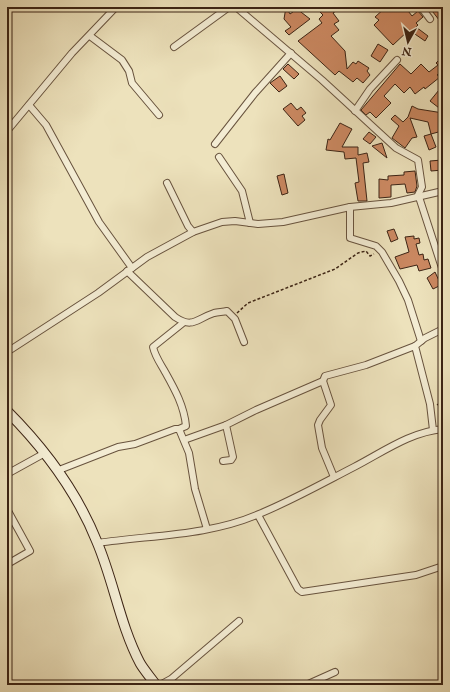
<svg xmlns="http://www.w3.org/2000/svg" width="450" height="692" font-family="'IM FELL English',serif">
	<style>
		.building { fill: #cc8962; stroke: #3b2314 }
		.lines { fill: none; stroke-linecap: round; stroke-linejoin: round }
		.street-casing { stroke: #68533e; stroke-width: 8 }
		.secondary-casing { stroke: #3b2314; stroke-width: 11 }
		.path { stroke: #3b2314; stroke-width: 1.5; stroke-dasharray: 3 2; stroke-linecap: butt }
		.street { stroke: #f3ecd3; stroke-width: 6 }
		.secondary { stroke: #f3ecd3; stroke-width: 9 }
	</style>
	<rect width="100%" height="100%" fill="#ede2bc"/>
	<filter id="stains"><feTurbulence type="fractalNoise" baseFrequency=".005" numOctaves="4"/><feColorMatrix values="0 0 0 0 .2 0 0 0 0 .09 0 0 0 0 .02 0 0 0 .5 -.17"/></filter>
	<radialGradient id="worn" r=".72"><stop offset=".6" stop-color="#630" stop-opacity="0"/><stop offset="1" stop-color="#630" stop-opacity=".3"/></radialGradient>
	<g class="building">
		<path d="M286,7l4,7 7,-5 13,10 -21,16 -4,-4 6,-4 -7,-8z"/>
		<path d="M325,7h17l-9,6 6,8 -5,3 5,6 -8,6 14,15 2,18 6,-7 3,2 2,-3 11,7 -2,3 3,4 -7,8 -6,-5 -4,4 -14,-11 -4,4 -37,-34 24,-18 -3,-4 4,-4 -4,-4z"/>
		<path d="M386,7h19l7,9 6,-5 5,6 -7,6 2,2 -2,2 12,9 -3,5 -16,-11 -16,15 -19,-20 5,-5 -4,-3z"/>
		<path d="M429,7h14v18z"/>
		<path d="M378,44l10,6 -8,12 -9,-6z"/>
		<path d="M443,56v13l-6,6 3,2 -15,12 -1,-2 -9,7 -5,-7 -6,6 -9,-9 -11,12 7,7 -15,15 -6,-6 -4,3 -5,-5 39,-46 11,10 10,-10 8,8 9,-7 -2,-2z"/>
		<path d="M288,64l11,10 -5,5 -11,-10z"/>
		<path d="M280,76l7,10 -8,6 -9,-9z"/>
		<path d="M439,90l4,3v18l-13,-10z"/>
		<path d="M291,103l6,7 4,-3 5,6 -4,3 3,4 -7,6 -15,-17z"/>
		<path d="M412,106l6,3 25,4v8l-3,3 2,7 -11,3 -3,-12 -18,-4 7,19 -5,1 -7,10 -13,-10 7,-12 -8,-7 4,-4 8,7 5,-5z"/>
		<path d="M340,123l12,6 -10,18h16v8l9,-2 2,9 -6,1 4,38h-9l-3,-18 4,-1 -3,-24 -11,1 -1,-7 -18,-2 2,-11 2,1z"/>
		<path d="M369,132l7,5 -6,7 -7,-5z"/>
		<path d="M431,134l5,13 -7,3 -5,-14z"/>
		<path d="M382,143l5,15 -15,-12z"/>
		<path d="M442,160l1,10 -12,1 -1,-10z"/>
		<path d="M415,171l2,15 -2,6 -8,1 -2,-9 -14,1v12l-12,1v-19l9,1v-4l16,-1v-3z"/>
		<path d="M284,174l4,19 -6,2 -5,-19z"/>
		<path d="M394,229l4,10 -7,3 -4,-11z"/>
		<path d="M414,236v3l5,-1 1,5 -4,1 3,11 4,-1 1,6 4,-1 3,9 -12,3 -2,-6 -17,4 -5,-12 14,-5 -4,-15z"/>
		<path d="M435,272l6,13 -8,4 -6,-11z"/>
	</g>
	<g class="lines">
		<g class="street-casing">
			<g id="street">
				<path d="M236,7l86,73 74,68 22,12 4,27 -5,10"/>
				<path d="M421,7l9,12"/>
				<path d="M90,36l32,24 7,11 3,12 27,32"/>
				<path d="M174,47l55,-40"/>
				<path d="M29,105l17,20 53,97 33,46"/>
				<path d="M355,111l15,-22 27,-29"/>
				<path d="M7,131l65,-78 44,-46"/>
				<path d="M215,144l40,-51 36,-40"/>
				<path d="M219,157l23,34 8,32"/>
				<path d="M167,183l21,43 5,6"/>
				<path d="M419,197l24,74"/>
				<path d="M127,271l48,46c18,12 21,2 39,-4 4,-1 9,-1 13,-2l8,8 9,23"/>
				<path d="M421,341l-13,-41 -9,-19 -17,-29 -6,-6 -26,-8v-31l41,-4 52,-12"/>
				<path d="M7,352l91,-59 49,-36 46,-25 29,-10 13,-1 23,3 25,-2 67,-15"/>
				<path d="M179,429l7,-3c-2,-21 -12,-38 -22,-56 -4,-7 -9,-14 -11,-23l30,-24"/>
				<path d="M433,430l-3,-26 -15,-58 10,-8 18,-9"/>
				<path d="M184,440l42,-15"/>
				<path d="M223,461l8,-1 2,-3 -7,-32 30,-15 67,-29"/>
				<path d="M59,470l59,-23 17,-3 40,-15h4l10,24 6,36 12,40"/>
				<path d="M7,474l38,-21"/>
				<path d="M334,477l-12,-29 -4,-23 2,-5 11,-15 -8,-24 2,-5 41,-11 49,-19"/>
				<path d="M7,509l23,42 -19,11"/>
				<path d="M258,515l40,74 4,3 114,-17 27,-9"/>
				<path d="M98,543c53,-8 111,-7 161,-29 32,-13 64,-31 95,-47 29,-15 56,-35 89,-38"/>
				<path d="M160,685l11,-6 68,-58"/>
				<path d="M306,685l29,-13"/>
			</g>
		</g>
		<g class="secondary-casing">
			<path id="secondary" d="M7,411c38,38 70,81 90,131 17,40 23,83 43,121 4,7 11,15 16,22"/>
		</g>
		<g class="path">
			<path d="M237,313l11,-10 87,-34 23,-16 8,-2 4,5 4,-2"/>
			<path d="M437,405l6,-4"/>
		</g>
		<use href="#street" class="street"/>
		<use href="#secondary" class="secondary"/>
	</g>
	<rect width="450" height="692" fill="none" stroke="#ede2bc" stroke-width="24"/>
	<rect x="8" y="8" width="434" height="676" fill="none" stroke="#3b2314" stroke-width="2"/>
	<rect x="12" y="12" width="426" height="668" fill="none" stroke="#3b2314"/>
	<g transform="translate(408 42) rotate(188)" stroke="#f3ecd3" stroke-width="3" paint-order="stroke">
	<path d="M0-3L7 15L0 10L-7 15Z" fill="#3b2314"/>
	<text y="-6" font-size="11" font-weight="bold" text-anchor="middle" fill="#3b2314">N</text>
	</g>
	<rect width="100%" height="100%" filter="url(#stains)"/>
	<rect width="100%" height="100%" fill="url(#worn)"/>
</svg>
